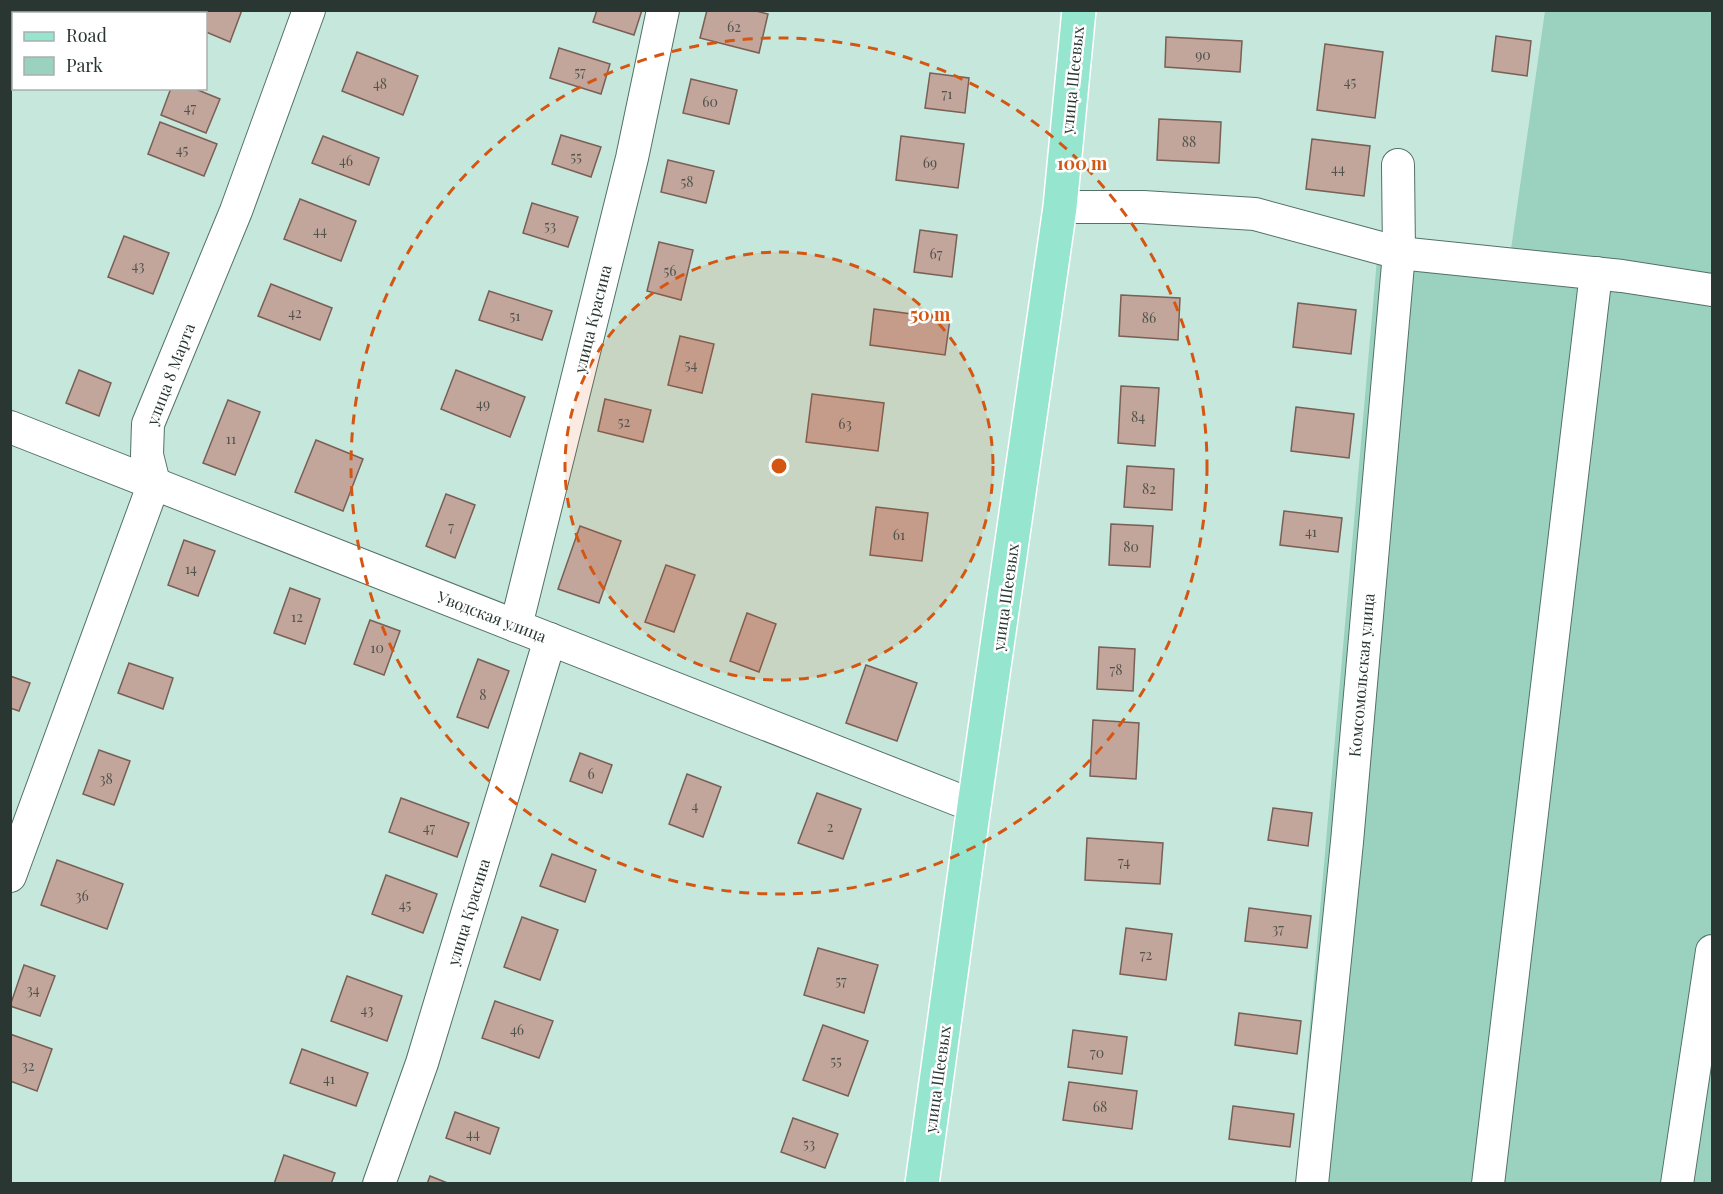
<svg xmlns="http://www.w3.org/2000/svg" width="1723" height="1194" font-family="'Playfair Display',serif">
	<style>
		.green { fill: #9ad2bf }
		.building { fill: #c3a69b; stroke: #795f55; stroke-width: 1.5 }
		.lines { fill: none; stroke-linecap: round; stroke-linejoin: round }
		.minor-casing { stroke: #537166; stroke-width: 34 }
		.major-casing { stroke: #fff; stroke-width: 36 }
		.minor { stroke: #fff; stroke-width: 32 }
		.major { stroke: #95e5cf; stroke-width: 33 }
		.ring { fill: none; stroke: #d55610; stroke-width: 3; stroke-dasharray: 10 8 }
		.labels { text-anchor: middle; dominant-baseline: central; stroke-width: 5; stroke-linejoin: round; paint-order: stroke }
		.number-label { font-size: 14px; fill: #50524c }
		.street-label { font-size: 16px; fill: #293631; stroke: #fff }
		.centre { fill: #d55610; stroke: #fff; stroke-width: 3 }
		.ring-label { font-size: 18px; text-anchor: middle; font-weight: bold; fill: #d55610; stroke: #fff; stroke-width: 5; stroke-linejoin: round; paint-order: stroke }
	</style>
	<rect width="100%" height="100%" fill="#c6e7dc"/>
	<path class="green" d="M1545,11h167v1172l-416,1 81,-925 130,18z"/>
	<g class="building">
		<path d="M189,10h53l-12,32 -24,-10v-18h-18z"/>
		<path d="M597,10h45l-8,25 -41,-13z"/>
		<path d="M707,10h45l16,4 -9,39 -59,-15z"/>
		<path d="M1496,36l35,5 -4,35 -35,-5z"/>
		<path d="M1166,37l76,4 -2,31 -75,-5z"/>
		<path d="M1325,44l58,8 -8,66 -58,-8z"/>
		<path d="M559,48l51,16 -9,30 -51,-16z"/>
		<path d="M357,52l61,24 -15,39 -61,-24z"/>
		<path d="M930,73l39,5 -4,35 -40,-5z"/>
		<path d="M691,79l46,11 -8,34 -46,-11z"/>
		<path d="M171,88h22l27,11 -14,34 -45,-18z"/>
		<path d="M1159,119l62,3 -2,41 -62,-3z"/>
		<path d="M160,122l57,22 -13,32 -56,-22z"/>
		<path d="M561,135l40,12 -10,30 -39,-13z"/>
		<path d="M323,136l56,22 -10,27 -57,-22z"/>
		<path d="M901,136l63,8 -6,44 -62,-8z"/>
		<path d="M1312,139l58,7 -6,50 -58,-7z"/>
		<path d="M668,160l46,11 -8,32 -45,-11z"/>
		<path d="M300,199l56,22 -15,40 -57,-22z"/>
		<path d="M532,203l46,14 -10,30 -45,-14z"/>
		<path d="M920,230l37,5 -5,42 -38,-5z"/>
		<path d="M124,236l45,17 -16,41 -45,-17z"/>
		<path d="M659,242l34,8 -12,50 -34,-9z"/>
		<path d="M271,284l61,24 -12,32 -62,-24z"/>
		<path d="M489,291l63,20 -10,29 -63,-20z"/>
		<path d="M1121,295l59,3 -2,42 -59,-4z"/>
		<path d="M1298,303l58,7 -5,44 -58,-7z"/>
		<path d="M874,309l76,10 -5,36 -75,-10z"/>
		<path d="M680,336l34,8 -12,49 -34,-8z"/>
		<path d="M79,370l32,13 -12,33 -33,-13z"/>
		<path d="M456,370l69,27 -15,40 -69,-28z"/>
		<path d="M1121,386l38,2 -4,58 -37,-3z"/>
		<path d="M812,394l72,9 -6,48 -72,-9z"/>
		<path d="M605,399l46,11 -8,32 -45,-11z"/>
		<path d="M228,400l32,12 -25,63 -32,-12z"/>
		<path d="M1296,407l58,7 -5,44 -58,-7z"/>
		<path d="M316,440l47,19 -20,52 -48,-19z"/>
		<path d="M1127,466l47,3 -2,41 -48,-3z"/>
		<path d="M446,494l29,11 -20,53 -29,-12z"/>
		<path d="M876,507l52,6 -6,48 -52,-6z"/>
		<path d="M1284,511l58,7 -4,34 -58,-7z"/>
		<path d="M1111,524l42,2 -3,41 -41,-2z"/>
		<path d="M580,526l41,15 -22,62 -41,-14z"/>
		<path d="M184,540l31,11 -17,45 -30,-11z"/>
		<path d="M666,565l29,10 -21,57 -29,-10z"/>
		<path d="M290,588l30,11 -15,45 -31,-11z"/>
		<path d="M747,613l29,11 -17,48 -29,-11z"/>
		<path d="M370,620l30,11 -16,44 -30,-11z"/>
		<path d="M1099,647l36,2 -2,42 -36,-2z"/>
		<path d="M478,659l31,12 -21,57 -31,-11z"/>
		<path d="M129,663l44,15 -10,31 -45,-16z"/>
		<path d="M866,665l51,18 -20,58 -51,-18z"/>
		<path d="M10,676l20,7 -11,28 -9,-3z"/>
		<path d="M1093,720l46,3 -3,56 -46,-3z"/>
		<path d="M99,750l31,11 -16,44 -31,-11z"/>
		<path d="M580,753l32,12 -10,28 -32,-12z"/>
		<path d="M687,774l34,13 -18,50 -34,-13z"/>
		<path d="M817,793l44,16 -18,50 -45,-16z"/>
		<path d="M401,798l68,25 -12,34 -68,-25z"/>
		<path d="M1273,808l39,5 -4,33 -40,-6z"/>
		<path d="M1087,838l76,5 -3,41 -75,-4z"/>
		<path d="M552,854l44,16 -11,32 -45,-16z"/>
		<path d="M57,860l66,24 -16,45 -66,-24z"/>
		<path d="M386,875l51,19 -14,39 -51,-19z"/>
		<path d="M1249,908l62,8 -4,32 -62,-7z"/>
		<path d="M522,917l36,13 -18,50 -36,-13z"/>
		<path d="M1126,928l46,6 -6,46 -46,-6z"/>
		<path d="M818,948l60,17 -14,48 -60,-18z"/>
		<path d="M24,965l31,11 -15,40 -30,-10z"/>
		<path d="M347,976l55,20 -15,45 -56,-20z"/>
		<path d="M495,1001l58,20 -14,37 -57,-20z"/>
		<path d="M1239,1013l62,8 -4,33 -62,-9z"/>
		<path d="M823,1025l45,16 -20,55 -45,-16z"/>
		<path d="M1073,1030l54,7 -5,37 -54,-7z"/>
		<path d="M10,1034l42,15 -15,42 -27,-10z"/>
		<path d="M302,1049l66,24 -12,33 -66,-23z"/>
		<path d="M1069,1082l68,9 -5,38 -69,-9z"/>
		<path d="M1233,1106l61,8 -4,33 -61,-8z"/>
		<path d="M455,1112l44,16 -9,26 -44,-16z"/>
		<path d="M793,1118l45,16 -13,34 -44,-16z"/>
		<path d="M284,1155l51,18 -4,11h-57z"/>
		<path d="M430,1176l20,8h-23z"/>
	</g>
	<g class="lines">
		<g class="minor-casing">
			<g id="minor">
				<path d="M1060,207h83l112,7 144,39 223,23 90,14"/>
				<path d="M10,427l964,379"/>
				<path d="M516,626l116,-468 31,-148"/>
				<path d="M10,876l144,-393 -7,-28 1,-31 88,-213 73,-201"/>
				<path d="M379,1184l43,-121 128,-424"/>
				<path d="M1312,1184l35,-342 52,-589 -1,-88"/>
				<path d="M1488,1184l108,-911"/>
				<path d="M1677,1184l35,-233"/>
			</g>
		</g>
		<g class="major-casing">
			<path id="major" d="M922,1184l52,-378 86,-599 19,-197"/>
		</g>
		<use href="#minor" class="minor"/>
		<use href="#major" class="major"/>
	</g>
	<circle cx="779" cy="466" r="214" fill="#d55610" fill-opacity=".12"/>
	<g class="ring">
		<circle cx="779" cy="466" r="214"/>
		<circle cx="779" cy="466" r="428"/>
	</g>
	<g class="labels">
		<g class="number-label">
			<text x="734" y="26">62</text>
			<text x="1203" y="54">90</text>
			<text x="580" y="71">57</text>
			<text x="1350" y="81">45</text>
			<text x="380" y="83">48</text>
			<text x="947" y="93">71</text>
			<text x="710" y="101">60</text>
			<text x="190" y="107">47</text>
			<text x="1189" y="141">88</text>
			<text x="182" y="149">45</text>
			<text x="576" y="156">55</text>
			<text x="346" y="160">46</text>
			<text x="930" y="162">69</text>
			<text x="1338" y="168">44</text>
			<text x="687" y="181">58</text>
			<text x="550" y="225">53</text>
			<text x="320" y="230">44</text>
			<text x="936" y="253">67</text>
			<text x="138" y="265">43</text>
			<text x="670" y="270">56</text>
			<text x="295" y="312">42</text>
			<text x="515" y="315">51</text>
			<text x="1149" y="317">86</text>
			<text x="691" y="364">54</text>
			<text x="483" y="403">49</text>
			<text x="1138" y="416">84</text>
			<text x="624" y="421">52</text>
			<text x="845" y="423">63</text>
			<text x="231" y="438">11</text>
			<text x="1149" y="488">82</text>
			<text x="451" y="526">7</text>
			<text x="1311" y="531">41</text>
			<text x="899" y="534">61</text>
			<text x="1131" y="546">80</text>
			<text x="191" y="568">14</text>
			<text x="297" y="616">12</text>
			<text x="377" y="647">10</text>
			<text x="1116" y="669">78</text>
			<text x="483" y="694">8</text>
			<text x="591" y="773">6</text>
			<text x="106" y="778">38</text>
			<text x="695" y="805">4</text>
			<text x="830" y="826">2</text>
			<text x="429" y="827">47</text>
			<text x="1124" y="861">74</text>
			<text x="82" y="895">36</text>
			<text x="405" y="904">45</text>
			<text x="1278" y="928">37</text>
			<text x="1146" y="954">72</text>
			<text x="841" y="980">57</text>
			<text x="33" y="989">34</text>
			<text x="367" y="1009">43</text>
			<text x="517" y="1029">46</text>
			<text x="1097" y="1052">70</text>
			<text x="836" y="1060">55</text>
			<text x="28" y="1065">32</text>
			<text x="329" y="1078">41</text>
			<text x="1100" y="1106">68</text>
			<text x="473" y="1133">44</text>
			<text x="809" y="1143">53</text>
		</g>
		<g class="street-label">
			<text transform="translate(1072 80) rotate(-84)">улица Шеевых</text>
			<text transform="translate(592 319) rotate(-76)">улица Красина</text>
			<text transform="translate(170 374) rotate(-69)">улица 8 Марта</text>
			<text transform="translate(1005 597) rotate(-82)">улица Шеевых</text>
			<text transform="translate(492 616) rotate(21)">Уводская улица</text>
			<text transform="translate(1361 675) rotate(-85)">Комсомольская улица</text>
			<text transform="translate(468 912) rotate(-73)">улица Красина</text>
			<text transform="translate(937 1079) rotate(-82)">улица Шеевых</text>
		</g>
	</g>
	<circle cx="779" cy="466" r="9" class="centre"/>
	<g class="ring-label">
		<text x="1082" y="170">100 m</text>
		<text x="930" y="321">50 m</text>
	</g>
	<rect width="1723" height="1194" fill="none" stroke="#293631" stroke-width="24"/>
	<rect x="12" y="12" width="195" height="78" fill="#ffffff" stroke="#a9afad" stroke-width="1.5"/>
	<rect x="24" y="32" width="30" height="9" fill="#95e5cf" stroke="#a9afad" stroke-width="1.5"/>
	<text x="66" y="42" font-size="18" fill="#293631">Road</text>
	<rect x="24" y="57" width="30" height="18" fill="#9ad2bf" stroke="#a9afad" stroke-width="1.5"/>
	<text x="66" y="72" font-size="18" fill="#293631">Park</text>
</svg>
